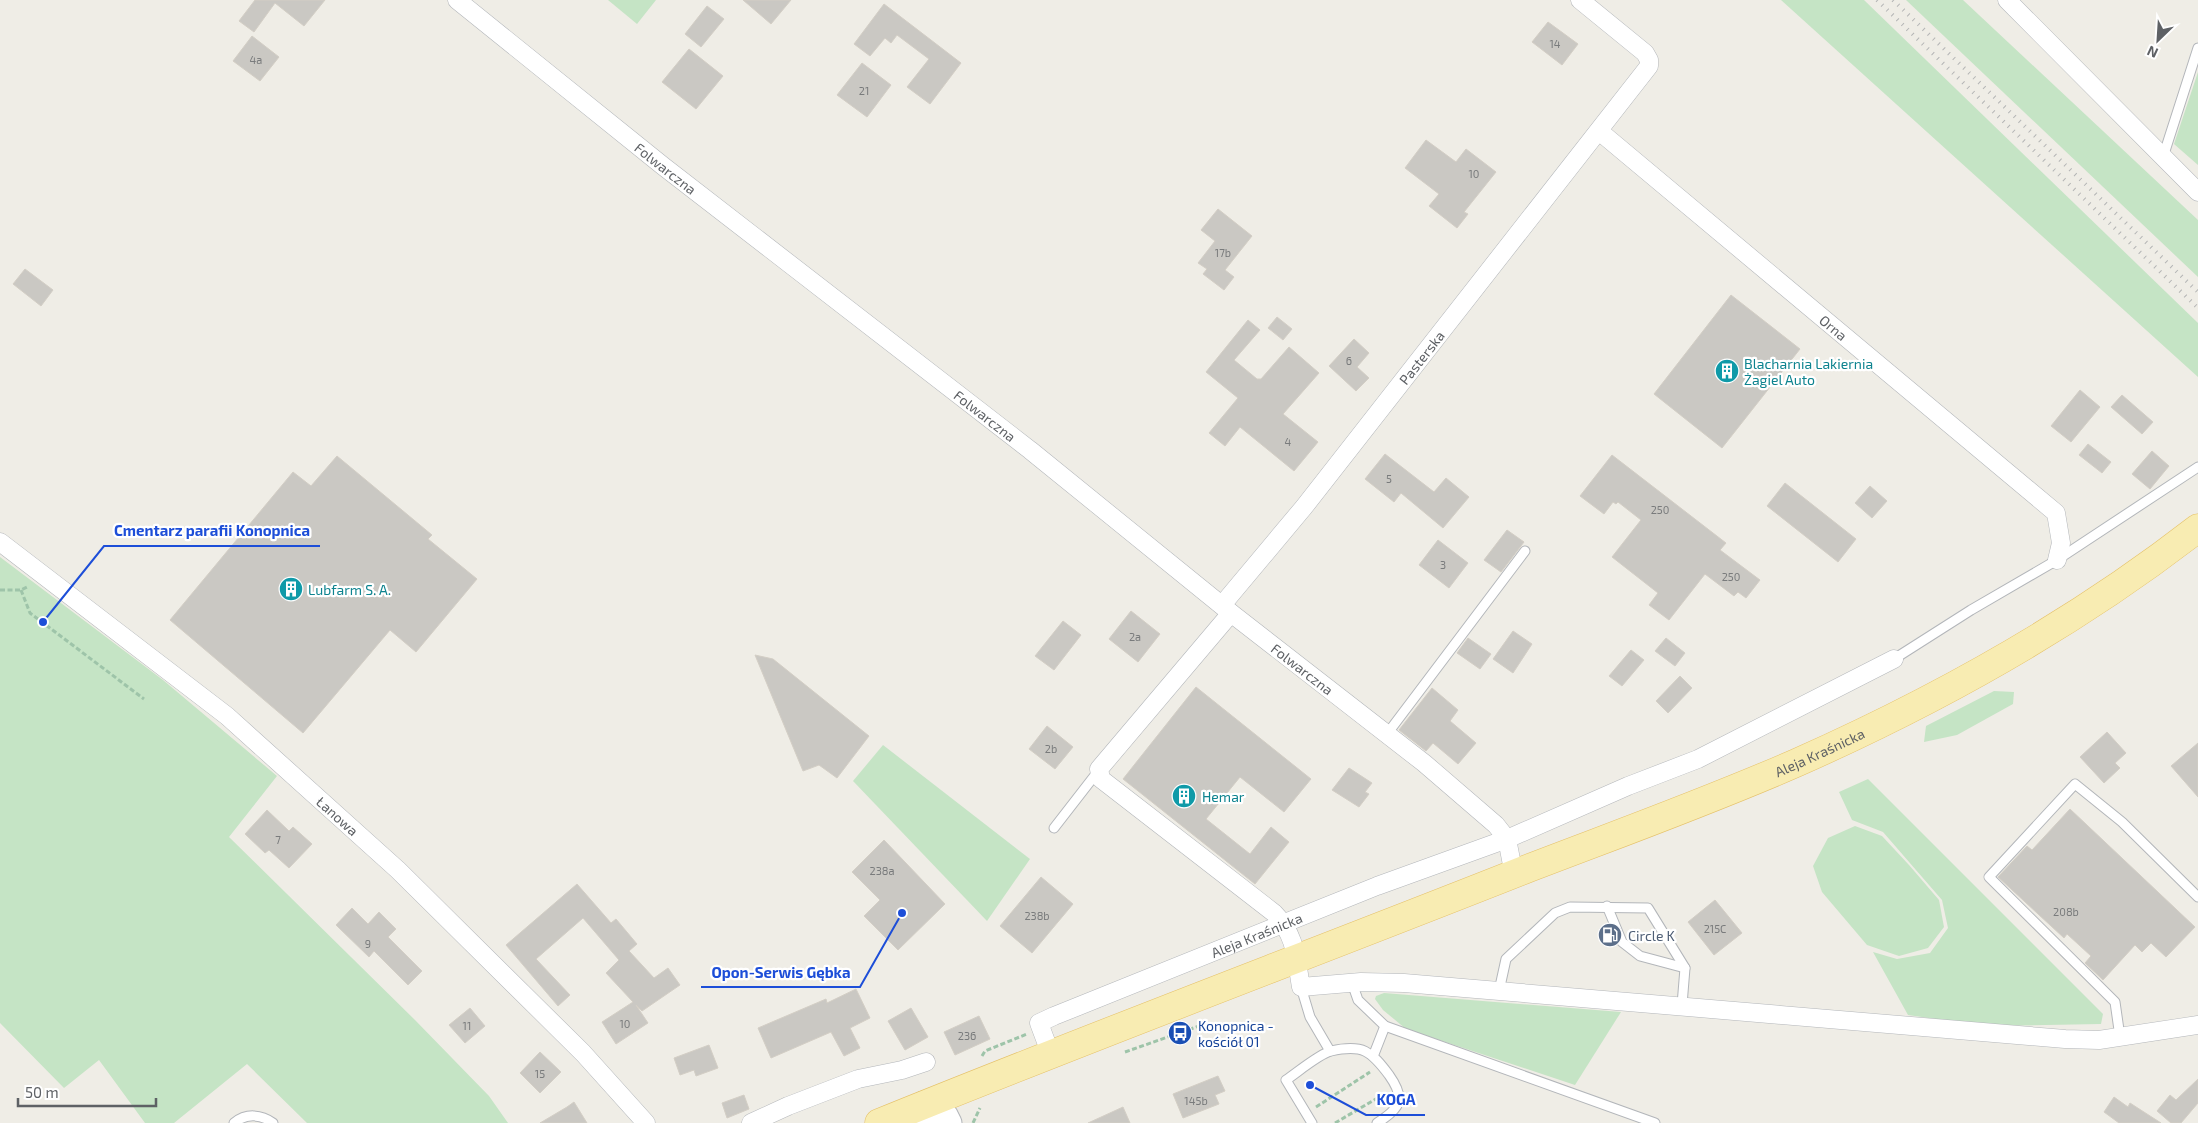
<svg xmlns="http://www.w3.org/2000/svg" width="2198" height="1123" font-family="'Exo 2',sans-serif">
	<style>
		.green { fill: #c5e4c5 }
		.building { fill: #cac8c3; stroke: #d3cec5 }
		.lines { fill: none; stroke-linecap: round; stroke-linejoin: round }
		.lane-casing { stroke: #b3b6ba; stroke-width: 11 }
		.street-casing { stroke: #b3b6ba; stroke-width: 19 }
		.secondary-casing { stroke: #b2b5b9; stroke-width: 27 }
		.primary-casing { stroke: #e5c168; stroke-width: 29 }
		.path { stroke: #9ec4a9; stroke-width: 3; stroke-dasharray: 5 2.5; stroke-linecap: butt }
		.lane { stroke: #fff; stroke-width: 9 }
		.street { stroke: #fff; stroke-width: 18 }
		.secondary { stroke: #fff; stroke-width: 25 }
		.primary { stroke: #f8ecb2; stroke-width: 28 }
		.rail { stroke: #b4b5b5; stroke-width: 4; stroke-dasharray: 1 6; stroke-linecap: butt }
		.labels { text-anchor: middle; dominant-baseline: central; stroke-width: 4.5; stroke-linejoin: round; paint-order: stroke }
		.number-label { font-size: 11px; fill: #797b7c }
		.street-label { font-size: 14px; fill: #5e6165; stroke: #fff }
		.culture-label { font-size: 14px; fill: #0d838f; stroke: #fff; text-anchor: start }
		.service-label { font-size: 14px; fill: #4e5e75; stroke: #fff; text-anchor: start }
		.transit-label { font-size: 14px; fill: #164399; stroke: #fff; text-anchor: start }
		.leader { fill: none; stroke: #1d4ed8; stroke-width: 2 }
		.callout-dot { fill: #1d4ed8; stroke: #fff; stroke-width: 2 }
		.callout-label { font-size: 15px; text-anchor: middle; font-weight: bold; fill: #1d4ed8; stroke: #fff; stroke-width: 4.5; stroke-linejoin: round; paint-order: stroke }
	</style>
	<rect width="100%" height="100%" fill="#efede6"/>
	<g class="green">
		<path d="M608,0h48l-19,24z"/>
		<path d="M1781,0h83l334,323v54z"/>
		<path d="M1906,0h57l235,220v57z"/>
		<path d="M2198,72v93l-24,-21z"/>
		<path d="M0,557l163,123 114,96 -48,61 186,183 74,76 19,27h-201l-60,-59 -73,59h-29l-46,-63 -35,28 -64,-65z"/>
		<path d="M1994,691l20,1 -1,12 -56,31 -33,7 2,-16z"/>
		<path d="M883,745l147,114 -43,62 -134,-140z"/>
		<path d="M1868,779l235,235 -2,10 -117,2 -76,-11 -35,-63 24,7 33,-6 18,-25 -6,-28 -59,-68 -31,-12 -13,-28z"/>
		<path d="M1855,826l27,10 27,29 30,35 5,27 -16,21 -29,8 -32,-11 -45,-53 -9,-26 15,-28z"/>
		<path d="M1384,993l237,19 -46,73 -169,-56 -23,-19 -8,-11 1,-3z"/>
	</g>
	<g class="building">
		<path d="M255,0h70l-21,26 -29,-23 -21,29 -15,-11z"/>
		<path d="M743,0h48l-20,24z"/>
		<path d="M884,4l77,59 -31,41 -23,-17 22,-28 -32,-24 -6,8 -6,-5 -15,18 -16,-12z"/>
		<path d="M707,6l17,13 -23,28 -16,-13z"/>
		<path d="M1548,22l30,22 -16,21 -30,-23z"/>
		<path d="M252,36l27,21 -19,24 -27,-20z"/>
		<path d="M689,49l34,27 -27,33 -34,-27z"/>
		<path d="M862,63l29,22 -24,32 -30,-22z"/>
		<path d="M1426,140l30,22 10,-13 30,23 -32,40 4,2 -11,14 -28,-22 10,-12 -34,-26z"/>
		<path d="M1218,209l34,27 -27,34 9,7 -10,13 -21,-16 4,-5 -9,-6 17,-22 -14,-11z"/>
		<path d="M25,269l28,21 -12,16 -28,-22z"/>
		<path d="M1731,295l69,54 -78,99 -68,-54z"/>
		<path d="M1277,317l15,12 -9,11 -15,-12z"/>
		<path d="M1248,320l12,10 -26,30 23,19h4l28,-32 30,26 -36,41 35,28 -24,29 -54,-44 -15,19 -16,-13 29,-35 -32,-26z"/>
		<path d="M1354,339l15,14 -12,14 12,11 -13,13 -27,-25z"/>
		<path d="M2080,390l20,17 -29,35 -20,-16z"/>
		<path d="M2122,395l31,27 -11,12 -31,-27z"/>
		<path d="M2088,444l23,18 -9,11 -23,-18z"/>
		<path d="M2152,451l17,15 -19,23 -18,-15z"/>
		<path d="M1385,454l49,38 12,-14 23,19 -26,31 -42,-35 -7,9 -29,-23z"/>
		<path d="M1612,455l114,88 -6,7 40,30 -14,18 -8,-6 -4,4 -29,-22 -36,46 -20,-15 9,-12 -46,-36 29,-37 -23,-18 -2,2 -3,-2 -9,12 -24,-18z"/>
		<path d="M337,456l95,79 -4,4 49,40 -61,73 -26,-22 -87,103 -133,-113 123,-148 18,14z"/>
		<path d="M1785,483l71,56 -18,23 -71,-56z"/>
		<path d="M1870,486l17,15 -15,17 -17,-15z"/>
		<path d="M1507,530l17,12 -23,30 -17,-12z"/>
		<path d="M1438,540l30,23 -19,25 -30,-23z"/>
		<path d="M1131,611l29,23 -22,28 -29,-23z"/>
		<path d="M1063,621l18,14 -27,35 -19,-14z"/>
		<path d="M1513,631l19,13 -19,29 -20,-14z"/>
		<path d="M1468,638l23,16 -11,15 -23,-16z"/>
		<path d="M1666,638l19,15 -10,13 -20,-15z"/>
		<path d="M1631,650l13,10 -22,26 -13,-10z"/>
		<path d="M755,655l18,4 96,77 -32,42 -18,-13 -16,6z"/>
		<path d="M1680,676l12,12 -24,25 -12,-12z"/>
		<path d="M1196,687l115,92 -27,33 -44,-35 -34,42 44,35 21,-27 18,15 -34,42 -132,-105z"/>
		<path d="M1432,688l26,22 -8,11 26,22 -18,21 -25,-21 -7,8 -27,-21z"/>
		<path d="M1047,726l26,21 -18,22 -26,-20z"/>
		<path d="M2107,732l19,21 -11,10 5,5 -16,15 -24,-26z"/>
		<path d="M2198,743v54l-27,-31z"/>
		<path d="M1349,768l23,15 -7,9 4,2 -10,13 -27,-17z"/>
		<path d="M2070,809l125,118 -29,30 -15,-14 -9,9 -7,-7 -32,35 -18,-17 6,-7 -24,-22 -3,4 -66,-61 29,-31 5,4z"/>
		<path d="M267,810l22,21 4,-4 19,17 -23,24 -20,-18 -4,3 -20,-19z"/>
		<path d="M884,840l61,64 -47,46 -34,-34 16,-16 -28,-28z"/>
		<path d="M1041,877l32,27 -41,49 -32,-27z"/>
		<path d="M577,884l34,39 5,-4 21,25 -8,7 25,27 14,-10 12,17 -38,26 -6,-6 12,18 -32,21 -14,-22 31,-20 -27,-29 13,-13 -36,-42 -47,41 34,36 -12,11 -52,-61z"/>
		<path d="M1715,900l27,33 -28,22 -26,-33z"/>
		<path d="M352,908l16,16 11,-12 17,17 -8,8 34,34 -14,14 -34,-34 -5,6 -33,-32z"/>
		<path d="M856,989l14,29 -20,10 10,20 -16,8 -13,-24 -60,26 -13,-30 68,-29 1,4z"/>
		<path d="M470,1008l15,18 -20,17 -16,-18z"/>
		<path d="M911,1008l17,29 -23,13 -17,-29z"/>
		<path d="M979,1016l11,23 -35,16 -11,-23z"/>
		<path d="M709,1045l9,23 -22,8 -2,-6 -14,5 -6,-17z"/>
		<path d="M540,1052l21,20 -21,21 -20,-20z"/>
		<path d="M1218,1076l7,15 -10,4 4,9 -36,14 -10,-24z"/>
		<path d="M2198,1079v24l-17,20h-10l-14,-12 13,-16 6,5z"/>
		<path d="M744,1095l5,14 -22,9 -5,-15z"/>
		<path d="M2114,1097l14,10 2,-4 31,20h-42l-15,-11z"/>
		<path d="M574,1102l13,21h-47l27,-16z"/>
		<path d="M1123,1107l7,16h-42z"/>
	</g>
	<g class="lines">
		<g class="lane-casing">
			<g id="lane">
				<path d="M2163,157l35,-109"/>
				<path d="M1894,659l77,-49 86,-50 141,-93"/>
				<path d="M1387,734l138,-183"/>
				<path d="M1054,828l45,-58"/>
				<path d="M1607,906l15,36 18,14 45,12"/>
				<path d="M1352,983l6,17 27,26 270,97"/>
				<path d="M1301,987l9,30 20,34"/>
				<path d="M1499,991l7,-32 49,-46 15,-6 78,1 37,60 -3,37"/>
				<path d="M2120,1037l-5,-35 -126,-125 86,-93 47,38 76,75"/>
				<path d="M1374,1054l11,-28"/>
				<path d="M234,1123c12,-10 27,-9 39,0"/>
				<path d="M1312,1123l-26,-43c12,-8 33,-26 45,-29 32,-7 40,0 58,24 17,24 12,33 -12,48"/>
			</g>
		</g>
		<g class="street-casing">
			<g id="street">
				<path id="s1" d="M457,0l206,166 367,284 201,163 193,150 72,62 11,14 7,36"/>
				<path d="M2007,0l191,192"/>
				<path id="s2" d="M1599,131l457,382 5,30 -4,17"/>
				<path id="s3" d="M0,542l227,174 171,154 185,183 63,70"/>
				<path id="s4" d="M1222,605l82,-98 345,-441v-6l-4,-7 -65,-53"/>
				<path d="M1231,613l-132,156 2,10 173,134c22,22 22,45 27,74l60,-5 43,1 661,56 34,1 99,-15"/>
				<path id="s5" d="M1051,1055l-12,-32 15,-7 323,-130 130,-47 121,-53 70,-27 196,-100"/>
				<path d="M751,1123l37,-17 70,-27 44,-9 24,-8"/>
			</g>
		</g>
		<g class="secondary-casing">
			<path id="secondary" d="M923,1123l1,-19 21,11 4,8"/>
		</g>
		<g class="primary-casing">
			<g id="primary">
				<path id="s6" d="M879,1123c214,-87 430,-168 645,-253 91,-35 183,-68 272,-107 142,-63 280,-140 402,-235"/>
			</g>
		</g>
		<g class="path">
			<path d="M0,590h21l8,-4"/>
			<path d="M21,590l9,23 114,86"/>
			<path d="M1125,1052l77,-27"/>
			<path d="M982,1056l3,-5 42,-17"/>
			<path d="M1316,1107l54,-35"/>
			<path d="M973,1123l7,-15"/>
			<path d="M1335,1123l51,-30"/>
		</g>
		<use href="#lane" class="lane"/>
		<use href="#street" class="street"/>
		<use href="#secondary" class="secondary"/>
		<use href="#primary" class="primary"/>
		<g class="rail">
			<path d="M1877,0l321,308"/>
			<path d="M1893,0l305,292"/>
		</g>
	</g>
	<defs>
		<g id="building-disc" transform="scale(1.25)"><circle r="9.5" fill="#0f9aa8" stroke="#fff"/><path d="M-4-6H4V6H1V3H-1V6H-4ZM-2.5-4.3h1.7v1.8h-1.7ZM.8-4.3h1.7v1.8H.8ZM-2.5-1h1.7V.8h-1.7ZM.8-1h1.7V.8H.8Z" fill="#fff"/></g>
		<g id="fuel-disc" transform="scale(1.25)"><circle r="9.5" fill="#5c6f8a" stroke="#fff"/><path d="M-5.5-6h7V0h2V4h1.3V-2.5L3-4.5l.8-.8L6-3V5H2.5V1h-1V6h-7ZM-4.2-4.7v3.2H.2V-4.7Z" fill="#fff"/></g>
		<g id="bus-disc" transform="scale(1.25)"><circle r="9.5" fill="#1a4fb4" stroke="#fff"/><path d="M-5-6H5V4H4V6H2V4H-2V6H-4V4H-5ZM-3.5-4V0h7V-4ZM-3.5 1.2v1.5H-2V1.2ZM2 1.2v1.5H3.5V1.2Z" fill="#fff"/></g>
	</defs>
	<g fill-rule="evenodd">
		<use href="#building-disc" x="1727" y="371"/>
		<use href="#building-disc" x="291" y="589"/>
		<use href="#building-disc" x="1184" y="796"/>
		<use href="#fuel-disc" x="1610" y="935"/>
		<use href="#bus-disc" x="1180" y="1033"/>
	</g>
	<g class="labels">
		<g class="number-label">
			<text x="1555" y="43">14</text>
			<text x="256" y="59">4a</text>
			<text x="864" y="90">21</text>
			<text x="1474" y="173">10</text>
			<text x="1223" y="252">17b</text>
			<text x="1349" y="360">6</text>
			<text x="1288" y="441">4</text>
			<text x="1389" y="478">5</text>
			<text x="1660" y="509">250</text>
			<text x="1443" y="564">3</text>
			<text x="1731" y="576">250</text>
			<text x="1135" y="636">2a</text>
			<text x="1051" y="748">2b</text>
			<text x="278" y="839">7</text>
			<text x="882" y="870">238a</text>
			<text x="2066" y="911">208b</text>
			<text x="1037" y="915">238b</text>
			<text x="1715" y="928">215C</text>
			<text x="368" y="943">9</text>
			<text x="625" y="1023">10</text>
			<text x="467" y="1025">11</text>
			<text x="967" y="1035">236</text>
			<text x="540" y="1073">15</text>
			<text x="1196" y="1100">145b</text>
		</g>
		<g class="street-label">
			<text stroke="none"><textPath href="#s1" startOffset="268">Folwarczna</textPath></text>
			<text stroke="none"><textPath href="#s2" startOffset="306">Orna</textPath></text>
			<text stroke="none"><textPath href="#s4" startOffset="318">Pasterska</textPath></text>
			<text stroke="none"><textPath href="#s1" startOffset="672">Folwarczna</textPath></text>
			<text stroke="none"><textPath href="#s1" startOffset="1078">Folwarczna</textPath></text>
			<text stroke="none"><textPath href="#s6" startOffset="1011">Aleja Kraśnicka</textPath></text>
			<text stroke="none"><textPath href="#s3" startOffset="435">Łanowa</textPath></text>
			<text stroke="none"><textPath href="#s5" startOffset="269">Aleja Kraśnicka</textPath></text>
		</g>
		<g class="culture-label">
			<text x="1744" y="363">Blacharnia Lakiernia<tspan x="1744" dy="16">Żagiel Auto</tspan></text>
			<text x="308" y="589">Lubfarm S. A.</text>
			<text x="1202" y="796">Hemar</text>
		</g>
		<g class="service-label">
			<text x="1628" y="935">Circle K</text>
		</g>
		<g class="transit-label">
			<text x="1198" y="1025">Konopnica -<tspan x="1198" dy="16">kościół 01</tspan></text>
		</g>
	</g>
	<path class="leader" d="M43 622L104 546H320M902 913L860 987H701M1310 1085L1366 1115H1425"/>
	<g class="callout-dot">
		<circle cx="43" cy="622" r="5"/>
		<circle cx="902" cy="913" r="5"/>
		<circle cx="1310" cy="1085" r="5"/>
	</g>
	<g class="callout-label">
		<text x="212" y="536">Cmentarz parafii Konopnica</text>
		<text x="781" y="978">Opon-Serwis Gębka</text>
		<text x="1396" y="1105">KOGA</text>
	</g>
	<g transform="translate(2158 40) rotate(205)" stroke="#ffffff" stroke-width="4" paint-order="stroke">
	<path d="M0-4L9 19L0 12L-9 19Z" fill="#5e6165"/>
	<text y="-8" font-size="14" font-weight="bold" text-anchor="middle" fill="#5e6165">N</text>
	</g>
	<path d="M18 1098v8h138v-8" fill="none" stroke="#5e6165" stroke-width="2.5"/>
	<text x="25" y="1098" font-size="15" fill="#5e6165" stroke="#ffffff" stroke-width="4" paint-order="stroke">50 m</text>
</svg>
